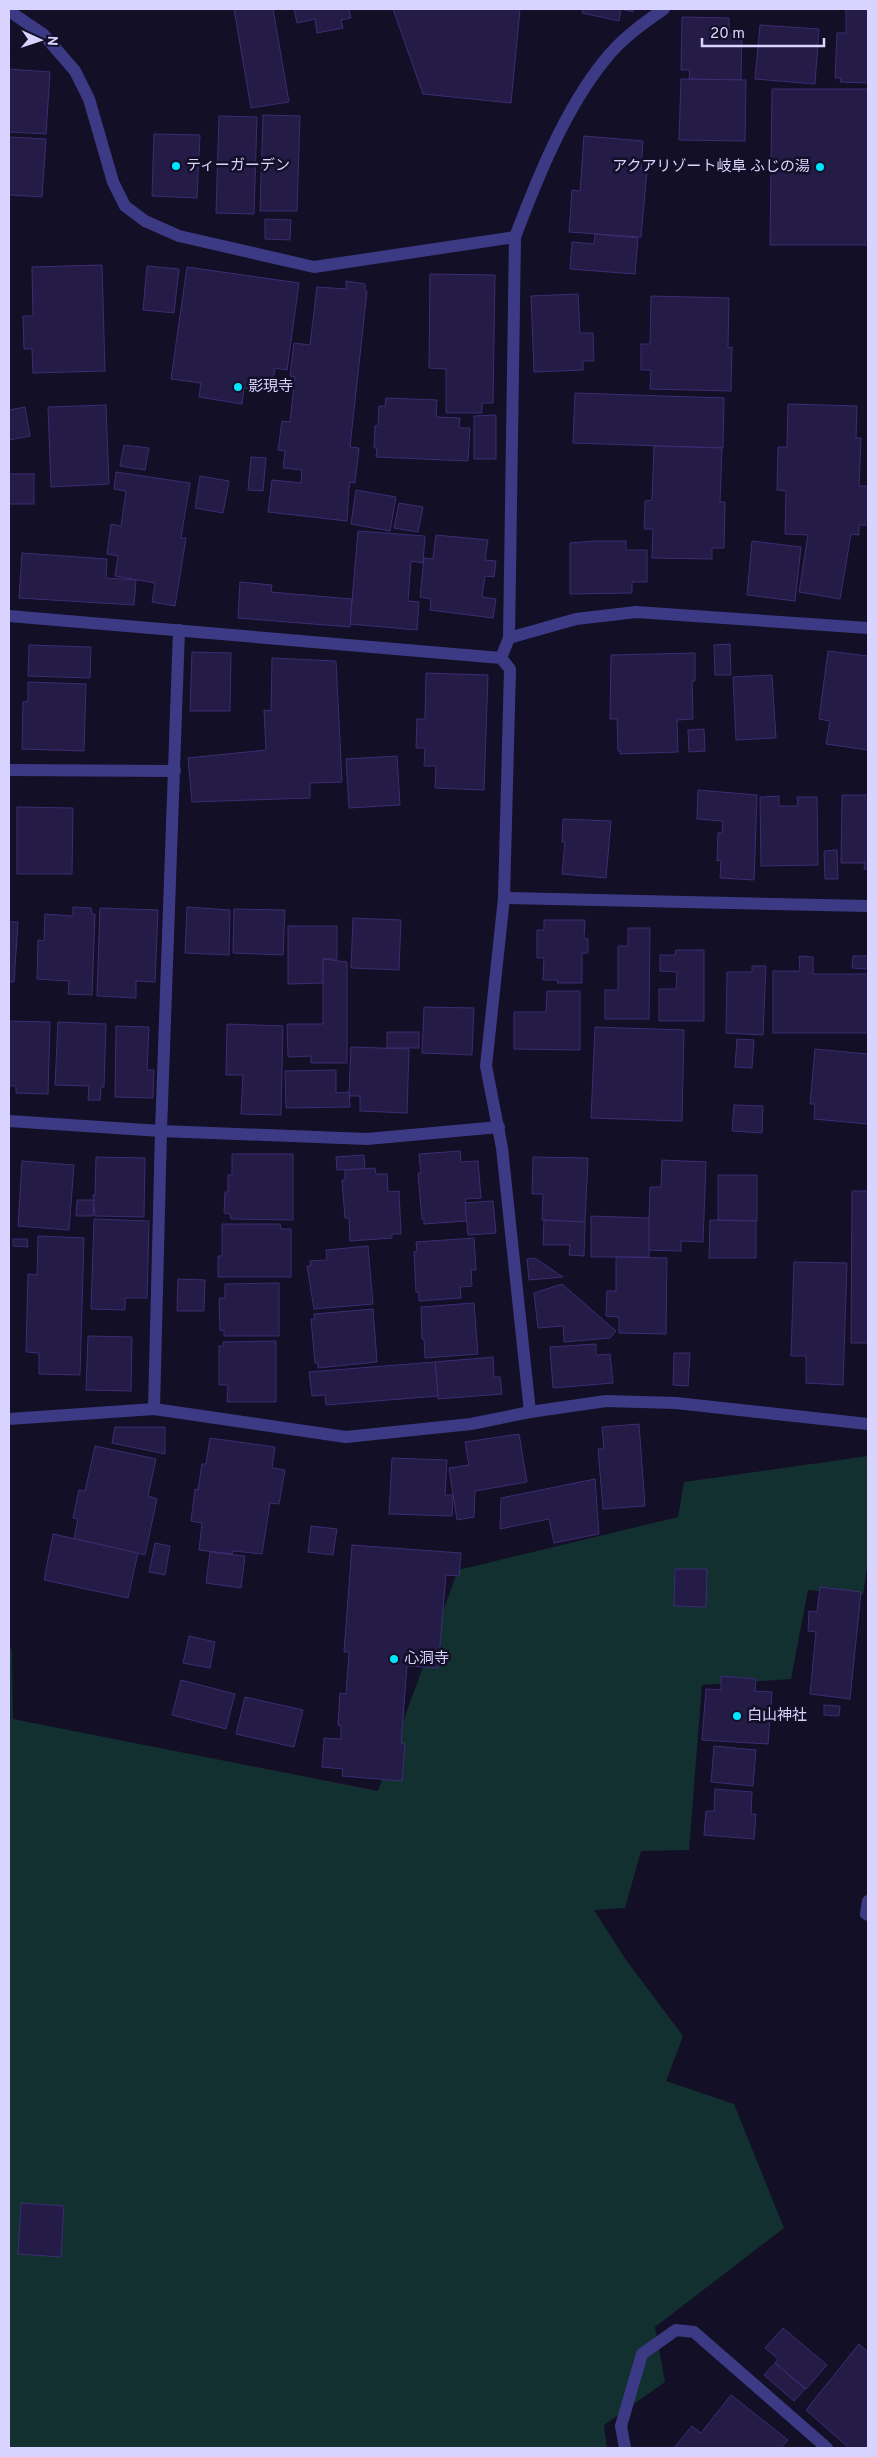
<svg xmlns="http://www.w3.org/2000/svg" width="877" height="2457" font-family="Overpass,'Noto Sans JP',sans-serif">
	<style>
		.green { fill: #12302f }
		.building { fill: #241b47; stroke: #3b2d73 }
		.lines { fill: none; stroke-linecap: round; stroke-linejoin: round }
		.minor { stroke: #3d3a85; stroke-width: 12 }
		.poi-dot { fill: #00e5ff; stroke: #130f26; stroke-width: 2 }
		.labels { text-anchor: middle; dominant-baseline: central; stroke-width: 5; stroke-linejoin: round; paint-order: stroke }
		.poi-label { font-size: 15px; fill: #d9d4ff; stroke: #130f26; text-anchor: start }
	</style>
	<rect width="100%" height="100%" fill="#130f26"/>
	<path class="green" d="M868,1456v105l-5,34 -55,-5 -17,89 -89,6 -13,165 -48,1 -16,57 -31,2 32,50 57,76 -17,45 68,23 50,124 -129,99 10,55 -61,43 3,23h-598v-802l3,4 1,69 365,72 80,-221 220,-53 6,-35z"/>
	<g class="building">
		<path d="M234,9h39l16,93 -38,6z"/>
		<path d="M294,9h55l2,9 -10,2 2,8 -26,5 -2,-14 -18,4z"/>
		<path d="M393,9h127l-9,94 -88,-9z"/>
		<path d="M583,9h51l-1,3 -12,-3 -2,12 -37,-8z"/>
		<path d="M846,9h22v74l-28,-1 1,-4h-6l2,-45h9z"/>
		<path d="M682,17l47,1v16h13l-1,46 -52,-1 1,-9h-9z"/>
		<path d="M760,25l59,4 -4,55 -60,-5z"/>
		<path d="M9,69l41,3 -4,62 -37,-2z"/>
		<path d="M681,79l65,1 -1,61 -66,-1z"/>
		<path d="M772,89h96v156h-98z"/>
		<path d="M263,115l37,1 -3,95h-37z"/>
		<path d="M219,116l38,1 -3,97 -38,-1z"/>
		<path d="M154,134l46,1 -3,63 -45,-2z"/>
		<path d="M584,136l59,5 -2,29h6l-6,67 -72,-5 3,-42 8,1z"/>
		<path d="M9,137l37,2 -4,58 -33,-2z"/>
		<path d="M265,219l26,1 -1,20 -25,-1z"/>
		<path d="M595,234l43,4 -3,36 -65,-5 2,-27 22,2z"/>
		<path d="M102,265l3,106 -72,2 -1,-24h-8l-1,-33h10l-1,-49z"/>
		<path d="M147,266l32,3 -5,44 -31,-3z"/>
		<path d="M187,267l112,16 -12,87 -12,-2 -4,24 -27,-4 -2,16 -43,-7 2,-14 -30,-4z"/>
		<path d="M430,274l65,1 -2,128h-11v10h-36v-44l-17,-1z"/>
		<path d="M346,281l19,3v7h2l-17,156 9,1 -4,35 -5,-1 -1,6 -2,33 -79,-9 4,-32 29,3 1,-13 -19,-2 2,-17 -7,-1 4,-29 8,1 5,-45 -5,-1 4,-33 16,2 7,-58 29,2z"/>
		<path d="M578,294l2,39h13l1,28h-11v9l-49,2 -3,-76z"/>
		<path d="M651,296l78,2 -1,50 4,-1 -1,44 -81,-2 1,-19h-10v-26h9z"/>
		<path d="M575,393l149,5 -1,50 -150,-5z"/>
		<path d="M386,398l51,2 -1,17 24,1 -1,10h11l-2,33 -92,-4 1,-9h-3l1,-22h3l1,-20h6z"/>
		<path d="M788,404l69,2 -1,32h5l-2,48h9v39h-9v10l-8,-1 -11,65 -41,-7 9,-57 -23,-1 1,-43 -9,-1 1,-43h9z"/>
		<path d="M106,405l3,79 -58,3 -3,-80z"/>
		<path d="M25,407l5,29 -21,4v-30z"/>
		<path d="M496,415v44h-22v-43z"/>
		<path d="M124,445l25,3 -4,22 -25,-4z"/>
		<path d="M654,446l68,2 -2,54h5l-1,46h-12v11l-60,-1 1,-29h-9l1,-28 7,-1z"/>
		<path d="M251,457l15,1 -3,33 -15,-1z"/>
		<path d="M116,472l74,11 -9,55h5l-11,68 -23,-4 3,-19 -40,-7 3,-20 -11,-2 4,-30 10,2 5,-35 -12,-2z"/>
		<rect x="9" y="474" width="25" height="30"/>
		<path d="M200,476l29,5 -6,32 -28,-5z"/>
		<path d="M356,490l40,7 -6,34 -39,-7z"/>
		<path d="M399,503l24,4 -5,25 -24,-4z"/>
		<path d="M358,531l67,5 -2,27 -12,-2 -3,40 11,1 -2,28 -67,-6z"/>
		<path d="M436,535l52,5 -3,20 11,1 -2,16 -9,-1 -3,21 14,2 -3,19 -63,-8 1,-11 -11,-2 4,-39 9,1z"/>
		<path d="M595,541h31v9h21v32h-15v11l-62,1v-51z"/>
		<path d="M752,541l49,6 -6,54 -48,-6z"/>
		<path d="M22,553l85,6 -1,19 30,2 -2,25 -115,-7z"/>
		<path d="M240,582l32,3 -1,7 81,7 -2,28 -112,-9z"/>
		<path d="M730,644l1,31h-16l-1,-30z"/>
		<path d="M29,645l62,2 -1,31 -62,-2z"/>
		<path d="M828,651l40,5v94l-42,-6 4,-23 -11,-2z"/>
		<path d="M192,652l39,1 -1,58h-40z"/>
		<path d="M695,653v28h-3l1,38 -16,1 1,32 -58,2 1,-3h-3l-1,-32h-7l1,-64z"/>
		<path d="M272,658l64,3 6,121 -32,1v15l-118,4 -4,-44 78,-8 -2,-40 7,1z"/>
		<path d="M426,673l62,2 -4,115 -49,-2 1,-22h-12l1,-18h-9l1,-29h8z"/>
		<path d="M772,675l4,63 -40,2 -3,-63z"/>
		<path d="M28,682l58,2 -2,67 -62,-2 1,-47 5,-1z"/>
		<path d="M704,729l1,22 -16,1 -1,-22z"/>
		<path d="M397,756l3,49 -51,3 -3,-49z"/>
		<path d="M698,790l59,5 -3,85 -34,-2 1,-18 -4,1 1,-28h4l1,-12 -26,-2z"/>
		<path d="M842,795h26v74h-4l1,-6h-24z"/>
		<path d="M779,796v10h19l-1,-9h20l1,68 -57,1 -1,-69z"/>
		<path d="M17,807l56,1 -1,66h-55z"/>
		<path d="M563,819l48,2 -5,57 -44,-4 3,-32h-3z"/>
		<path d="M837,850l1,29h-13l-1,-28z"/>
		<path d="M73,907l18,1 1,6h3l-3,81 -24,-1 1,-13 -32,-2 1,-39 6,1 1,-27 28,2z"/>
		<path d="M187,907l43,3 -1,45 -44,-2z"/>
		<path d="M100,908l58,2 -3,72 -19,-1v17l-39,-2z"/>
		<path d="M234,909l51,1 -2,45 -50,-2z"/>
		<path d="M353,918l48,2 -2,50 -48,-2z"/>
		<path d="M544,920h41l-1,18 4,1v14h-6v30h-25l1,-3h-15l1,-22h-7v-28h7z"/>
		<path d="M9,922h9l-4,60h-5z"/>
		<path d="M288,926h49v33h-14v24l-35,1z"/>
		<path d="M628,928h22l-1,91h-44v-29h13v-44h10z"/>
		<path d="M676,950h28v71h-45v-32h17l1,-17 -17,-1v-16h15z"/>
		<path d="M799,956l14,1v17h55v59h-95v-62h27z"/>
		<path d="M853,956h15v13l-16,-1z"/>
		<path d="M323,959l24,3v101h-36v-7l-23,1 -1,-33h36z"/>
		<path d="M752,966h14l-3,69 -37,-2 1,-61h25z"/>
		<path d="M547,991h33v59l-66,-1v-37h32z"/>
		<path d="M424,1007l50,1 -2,47 -50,-2z"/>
		<path d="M9,1021l41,1 -2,72 -32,-1v-7h-7z"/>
		<path d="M58,1022l48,2 -2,63h-3l-1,13h-12l1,-14 -34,-1z"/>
		<path d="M227,1024l56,2 -2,89 -40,-1 2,-39h-17z"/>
		<path d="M116,1026l33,1 -2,43h7l-1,28 -38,-1z"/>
		<path d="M595,1027l89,3 -2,91 -91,-3z"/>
		<rect x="387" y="1032" width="32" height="16"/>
		<path d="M737,1039l17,1 -2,28 -17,-1z"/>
		<path d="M351,1047l58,2 -2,64 -47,-2v-15h-10l-1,-4z"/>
		<path d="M815,1049l53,5v70l-54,-5 1,-15h-5z"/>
		<path d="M336,1070v23l13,-1 1,15 -64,1 -1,-37z"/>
		<path d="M734,1105l29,1 -1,27 -30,-2z"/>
		<path d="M460,1151l1,11 17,-1 3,37 -16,1 2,22 -43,3v-5h-2l-4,-46h3l-2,-19z"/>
		<path d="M232,1154h61v66l-62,-1 -1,-5 -6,-1 1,-21h3v-17h4z"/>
		<path d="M364,1155l1,14 -28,1 -1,-13z"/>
		<path d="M96,1157l49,1 -1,59 -49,-1 -2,-21h2z"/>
		<path d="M533,1157l55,1 -3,64 -43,-2 1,-26h-11z"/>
		<path d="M662,1160l44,2 -3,80 -22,-1v10l-33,-1 2,-63h11z"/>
		<path d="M22,1161l52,4 -5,65 -51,-4z"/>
		<path d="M375,1168l1,6h11l1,18 11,-1 2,43h-9v4l-42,3 -1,-23h-4l-3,-38h3v-10z"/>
		<path d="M718,1175h39v46l-39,-1z"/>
		<path d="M852,1191h16v152h-17z"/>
		<path d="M77,1200h17l-1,16h-17z"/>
		<path d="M493,1201l3,32 -28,2 -3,-32z"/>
		<path d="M591,1216l58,2v39h-58z"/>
		<path d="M94,1219l55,2 -2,77h-22v12l-34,-1z"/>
		<path d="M544,1220l41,2 -1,34 -15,-1 1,-10h-27z"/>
		<path d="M710,1220l46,1v37h-47z"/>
		<path d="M222,1224h58l1,5h10v48h-73v-21h4z"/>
		<path d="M38,1236l46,2 -4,137 -41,-1v-21l-13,-1 2,-78 9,1z"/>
		<path d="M474,1238l2,32h-5l1,16 -12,1 1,11 -42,3v-9h-3l-2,-40 3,-1 -1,-9z"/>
		<path d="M13,1239h14l1,8 -15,-1z"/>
		<path d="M368,1246l5,58 -59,5 -7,-43h4l-1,-5 17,-1 -1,-10z"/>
		<path d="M616,1257l51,1 -1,76 -47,-1v-16l-13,-1 1,-25h9z"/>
		<path d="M535,1258l28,19 -34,3 -2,-21z"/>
		<path d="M794,1262l53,1 -4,122 -37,-2v-27h-15z"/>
		<path d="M178,1279l27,1 -1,31h-27z"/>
		<path d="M279,1283v53h-55v-6l-4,1 -1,-33h6v-14z"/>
		<path d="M562,1284l54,47 -6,7 -46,4 -1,-16 -25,2 -4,-35z"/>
		<path d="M474,1303l4,51 -53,4 -1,-19h-2l-1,-32z"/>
		<path d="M373,1309l4,53 -59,6v-5h-3l-4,-44h4l-1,-5z"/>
		<path d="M88,1336l44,1 -1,54 -45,-1z"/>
		<path d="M276,1341v61h-49l1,-17h-9v-39h5l-1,-4z"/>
		<path d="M596,1344v11l14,-1 3,29 -60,5 -3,-41z"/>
		<path d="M674,1353h16l-2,33 -15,-1z"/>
		<path d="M493,1357l1,20h6l2,17 -64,5 -3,-37z"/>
		<path d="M435,1362l3,34 -112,9 -1,-10 -13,1 -3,-24z"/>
		<path d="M639,1424l6,82 -42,3 -5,-60h6l-2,-22z"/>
		<path d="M115,1427h50v27l-53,-11z"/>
		<path d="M519,1434l8,48 -52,9 -1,26 -17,3 -8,-52 20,-3 -4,-23z"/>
		<path d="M210,1438l65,9 -3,21 13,2 -6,34 -9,-1 -8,51 -29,-3 -1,3 -33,-4 3,-27 -11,-2 4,-32 3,1 4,-26h4z"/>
		<path d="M95,1446l61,13 -8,37 9,3 -12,56 -71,-16 4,-20 -5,-1 6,-28 6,1z"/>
		<path d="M392,1458l55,2 -2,35h8l-1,21 -63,-2z"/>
		<path d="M595,1479l4,55 -45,9 -5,-24 -49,10 1,-31z"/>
		<path d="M311,1526l26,3 -4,26 -25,-3z"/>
		<path d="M53,1534l85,19 -10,45 -84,-18z"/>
		<path d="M155,1543l15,3 -5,29 -16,-3z"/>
		<path d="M352,1545l109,8 -2,23 -13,-1 -8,93 -31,-2 -6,77 4,1 -3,37 -60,-5 1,-7 -21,-2 2,-29 17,1v-13l-3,-1 2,-32 6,1 3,-42h-5z"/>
		<path d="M210,1552l35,4 -4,32 -35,-5z"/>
		<path d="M675,1569h32l-1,38 -32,-1z"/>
		<path d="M820,1587l41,5 -11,107 -40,-5 6,-62 -8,-1 1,-20 8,1z"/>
		<path d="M189,1636l26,6 -5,26 -27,-5z"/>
		<path d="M721,1676l35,3 -1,12 17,1 -4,52 -66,-4 4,-51 15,1z"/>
		<path d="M181,1680l54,14 -9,35 -54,-14z"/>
		<path d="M245,1697l58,13 -9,37 -58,-13z"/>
		<path d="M824,1705l16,1 -1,10 -15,-1z"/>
		<path d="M714,1746l42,4 -3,36 -42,-4z"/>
		<path d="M715,1789l37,3 -1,22h5l-2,25 -50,-4 2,-24h8z"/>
		<path d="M21,2203l43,3 -3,51 -43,-3z"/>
		<path d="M783,2328l44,37 -21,24 -31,-26 3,-4 -13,-11z"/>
		<path d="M859,2344l9,8v96h-19l-43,-38z"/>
		<path d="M775,2363l30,26 -11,12 -30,-26z"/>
		<path d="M731,2395l57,45 -7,8h-107l18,-22 9,7z"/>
	</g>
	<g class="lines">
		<g class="minor">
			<path d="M9,11l34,23 32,37 14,28 24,83 12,24 20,15 34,15 135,31 201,-30"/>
			<path d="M9,616l492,42 9,11 -6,229 -18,168 16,82 28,264"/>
			<path d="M509,638l67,-19 60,-7 232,16"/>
			<path d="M501,658l8,-20 6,-401c22,-58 50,-128 89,-176 16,-21 38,-37 60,-52"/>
			<path d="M9,770l166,1"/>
			<path d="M504,898l364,8"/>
			<path d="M9,1121l152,10 206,8 132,-12"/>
			<path d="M154,1409l7,-278 18,-501"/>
			<path d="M9,1419l145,-10 192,28 125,-13 59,-12 76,-11 70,2 192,21"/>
			<path d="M868,1901l-2,13 2,1"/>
			<path d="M625,2448l-4,-22 21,-72 34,-24 18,2 133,116"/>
		</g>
	</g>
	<g class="poi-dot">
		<circle cx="176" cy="166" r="5"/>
		<circle cx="820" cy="167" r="5"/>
		<circle cx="238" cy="387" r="5"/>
		<circle cx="394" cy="1659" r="5"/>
		<circle cx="737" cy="1716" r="5"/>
	</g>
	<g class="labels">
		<g class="poi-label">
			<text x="186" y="166">ティーガーデン</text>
			<text x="810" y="167" text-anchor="end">アクアリゾート岐阜 ふじの湯</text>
			<text x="248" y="387">影現寺</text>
			<text x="404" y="1659">心洞寺</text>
			<text x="747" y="1716">白山神社</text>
		</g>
	</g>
	<rect width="877" height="2457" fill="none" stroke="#d9d4ff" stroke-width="20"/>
	<g transform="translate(40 40) rotate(93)" stroke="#130f26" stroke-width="4" paint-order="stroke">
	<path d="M0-4L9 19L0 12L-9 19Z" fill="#d9d4ff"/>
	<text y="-8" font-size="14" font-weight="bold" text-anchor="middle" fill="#d9d4ff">N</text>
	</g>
	<path d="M702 38v8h122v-8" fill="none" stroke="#d9d4ff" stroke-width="2.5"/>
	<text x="710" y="38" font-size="15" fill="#d9d4ff" stroke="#130f26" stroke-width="4" paint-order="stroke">20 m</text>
</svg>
